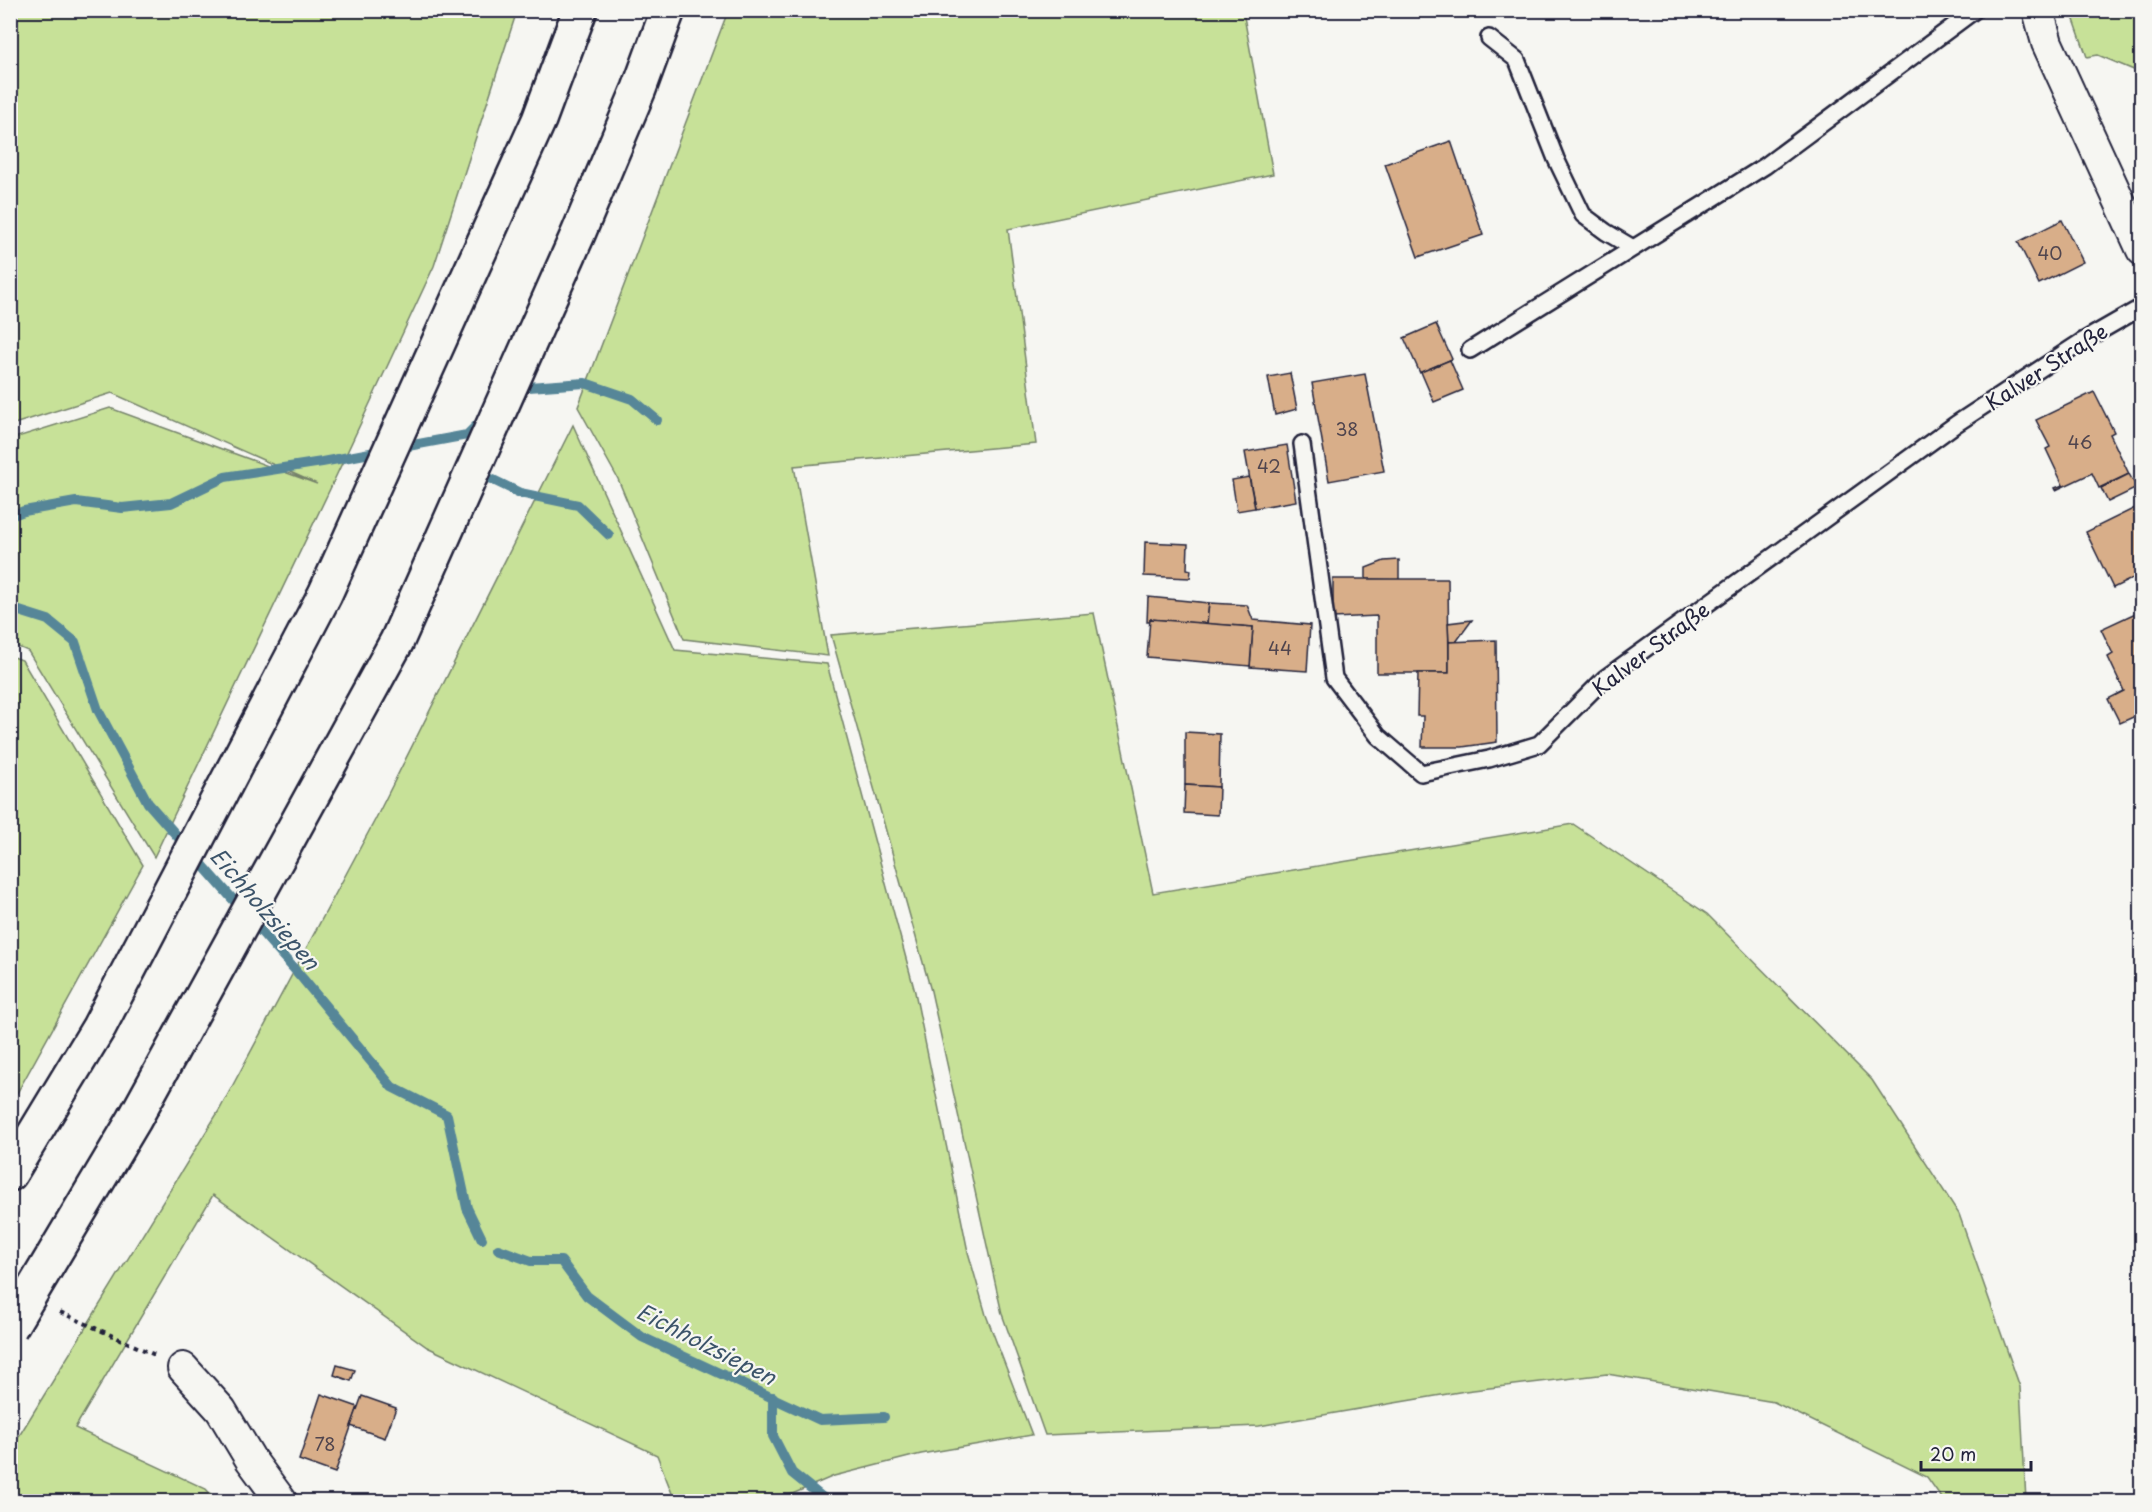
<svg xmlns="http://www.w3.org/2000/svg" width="2152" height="1512" font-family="'Playpen Sans',sans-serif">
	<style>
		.green { fill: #c7e198; stroke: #74826a; stroke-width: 1.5 }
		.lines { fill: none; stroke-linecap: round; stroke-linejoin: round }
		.stream { stroke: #568698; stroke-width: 10 }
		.building { fill: #d8ae89; stroke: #22223b; stroke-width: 1.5 }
		.service-casing { stroke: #22223b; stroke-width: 20 }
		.minor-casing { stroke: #22223b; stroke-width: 34 }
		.motorway-casing { stroke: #22223b; stroke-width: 38 }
		.path { stroke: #22223b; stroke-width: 4; stroke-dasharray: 4.5 4.5; stroke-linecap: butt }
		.service { stroke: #f6f6f2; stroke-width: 15 }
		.minor { stroke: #f6f6f2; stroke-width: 30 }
		.motorway { stroke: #f6f6f2; stroke-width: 33 }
		.motorway-bridge-casing { stroke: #22223b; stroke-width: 38; stroke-linecap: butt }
		.motorway-bridge { stroke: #f6f6f2; stroke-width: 33 }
		.labels { text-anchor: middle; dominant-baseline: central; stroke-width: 4.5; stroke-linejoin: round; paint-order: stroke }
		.number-label { font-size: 18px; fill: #50454e }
		.street-label { font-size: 21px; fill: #22223b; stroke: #f6f6f2 }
		.water-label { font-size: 22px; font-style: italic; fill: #3c546a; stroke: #f6f6f2 }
	</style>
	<rect width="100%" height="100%" fill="#f6f6f2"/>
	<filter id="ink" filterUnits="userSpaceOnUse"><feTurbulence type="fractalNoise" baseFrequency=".0167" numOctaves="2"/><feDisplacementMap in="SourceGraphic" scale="12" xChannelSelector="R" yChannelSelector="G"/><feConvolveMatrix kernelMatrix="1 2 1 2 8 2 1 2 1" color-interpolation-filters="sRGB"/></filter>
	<g filter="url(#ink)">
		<g class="green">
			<path d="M11,10l506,1 -83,255 -104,223 -176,368 -126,-206 -17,-7v-205l99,-31 207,76 -205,-91 -101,32z"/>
			<path d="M728,11h515l30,163 -265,55 28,215 -242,22 34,190 -144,-17 -66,-160 -40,-72z"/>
			<path d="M2071,11h70v62l-43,-18 -11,2z"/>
			<path d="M573,425l102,225 152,14 88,328 53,260 18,63 46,120 -111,19 -87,22 -58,25h-101l-18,-46 -230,-108 -214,-152 -138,233 131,61 11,12h-206v-52l209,-340 155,-289z"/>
			<path d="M1094,613l59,280 420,-69 134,90 165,166 87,134 61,173 6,114h-82l-17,-24 -153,-75 -167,-28 -142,17 -206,35 -214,9 -43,-121 -71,-323 -100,-356z"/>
			<path d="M11,656l11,4 121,205 -132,239z"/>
		</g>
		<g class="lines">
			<g class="stream">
				<path d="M515,388l70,-5 47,16 25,21"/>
				<path d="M482,467l5,10 33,16 58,12 31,30"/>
				<path d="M10,516l14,-5 52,-9 46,6 49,-5 54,-26 97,-15 145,-27 17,-17"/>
				<path d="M10,608l38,12 27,22 23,68 50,93 155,176 89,108 55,28 20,93 15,31"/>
				<path d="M498,1249l33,12h30l26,35 55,41 178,83 64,-3"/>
				<path d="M773,1397v39l19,37 36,29"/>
			</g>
		</g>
		<g class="building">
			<path d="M1451,141l32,94 -65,22 -33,-93z"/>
			<path d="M2062,220l21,42 -44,22 -21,-42z"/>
			<path d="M1436,324l16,35 -32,14 -16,-35z"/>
			<path d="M1450,360l13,30 -29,12 -13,-30z"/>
			<path d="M1290,373l7,36 -22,6 -7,-38z"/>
			<path d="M1365,374l19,97 -55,10 -17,-98z"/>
			<path d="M2094,392l20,40 -4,2 19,40 -30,14 -7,-15 -36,17 -1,-2 8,-3 -17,-36 4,-2 -14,-27z"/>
			<path d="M1287,445l9,56 -41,7 -10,-56z"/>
			<path d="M2129,474l8,14 -29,14 -7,-14z"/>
			<path d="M1249,477l6,31 -18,3 -5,-31z"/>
			<path d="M2137,507l5,11v56l-29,14 -27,-56z"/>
			<path d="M1145,542l43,2 -1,25 4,1 -1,8 -46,-2z"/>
			<path d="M1399,560v20l-33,-1v-11l18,-7z"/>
			<path d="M1333,579h115l1,94h-72v-57l-44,2z"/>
			<path d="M1148,597l61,6 -2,21 -57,-5v3h-3z"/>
			<path d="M1209,603l38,2 6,15 57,5 -3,46 -57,-4 3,-40 -46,-3z"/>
			<path d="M2142,610v103l-22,10 -12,-24 16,-8 -16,-34 5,-3 -12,-25z"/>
			<path d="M1150,619l103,8 -3,39 -103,-9z"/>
			<path d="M1472,620l-16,22h-7l-1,-19z"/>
			<path d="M1496,640l1,102 -35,5h-40l1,-31h-6l1,-43h31v-31z"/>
			<path d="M1185,732l35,2 -1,53 -34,-2z"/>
			<path d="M1185,785l34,2 -1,28 -34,-2z"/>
			<path d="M337,1365l18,5 -4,11 -17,-6z"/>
			<path d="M321,1394l37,13 -23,66 -36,-13z"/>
			<path d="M362,1396l34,12 -11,30 -34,-12z"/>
		</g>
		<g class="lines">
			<g class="service-casing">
				<g id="service">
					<path d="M1489,38l28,22 39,99 27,56 23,17 27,16"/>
					<path d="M1470,350l295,-184 210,-156"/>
					<path d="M1302,444l32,234 44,58 43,37 68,-14 50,-15 66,-66 351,-254 125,-82 61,-35"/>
				</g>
			</g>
			<g class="minor-casing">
				<g id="minor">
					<path d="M2038,10l9,33 95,207"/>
					<path d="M183,1368l38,42 30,50 31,42"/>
				</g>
			</g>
			<g class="motorway-casing">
				<path id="motorway" d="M10,1174l89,-147 226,-433 214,-474 41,-110"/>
			</g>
			<path class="path" d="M60,1312l95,43"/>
			<use href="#service" class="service"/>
			<use href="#minor" class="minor"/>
			<use href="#motorway" class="motorway"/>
			<g class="motorway-bridge-casing">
				<path id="motorway-bridge" d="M10,1328l124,-208 263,-479 181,-407 61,-145 29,-79"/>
			</g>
			<use href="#motorway-bridge" class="motorway-bridge"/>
		</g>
	</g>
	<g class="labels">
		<g class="number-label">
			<text x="2050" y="252">40</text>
			<text x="1347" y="428">38</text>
			<text x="2080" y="441">46</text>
			<text x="1269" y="465">42</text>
			<text x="1280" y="647">44</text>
			<text x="325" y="1443">78</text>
		</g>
		<g class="street-label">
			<text transform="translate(2046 366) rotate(-33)">Kalver Straße</text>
			<text transform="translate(1650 648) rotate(-37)">Kalver Straße</text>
		</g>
		<g class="water-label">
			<text transform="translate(266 908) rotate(49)">Eichholzsiepen</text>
			<text transform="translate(707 1343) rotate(27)">Eichholzsiepen</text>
		</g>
	</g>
	<rect width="2152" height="1512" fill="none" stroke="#f6f6f2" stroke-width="36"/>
	<rect x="18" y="18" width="2116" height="1476" fill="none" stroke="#22223b" stroke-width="2" filter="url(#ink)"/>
	<path d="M1921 1461v9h110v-9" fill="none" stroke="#22223b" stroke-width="3"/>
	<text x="1930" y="1461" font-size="18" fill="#22223b" stroke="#f6f6f2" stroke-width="4.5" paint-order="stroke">20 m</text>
</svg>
